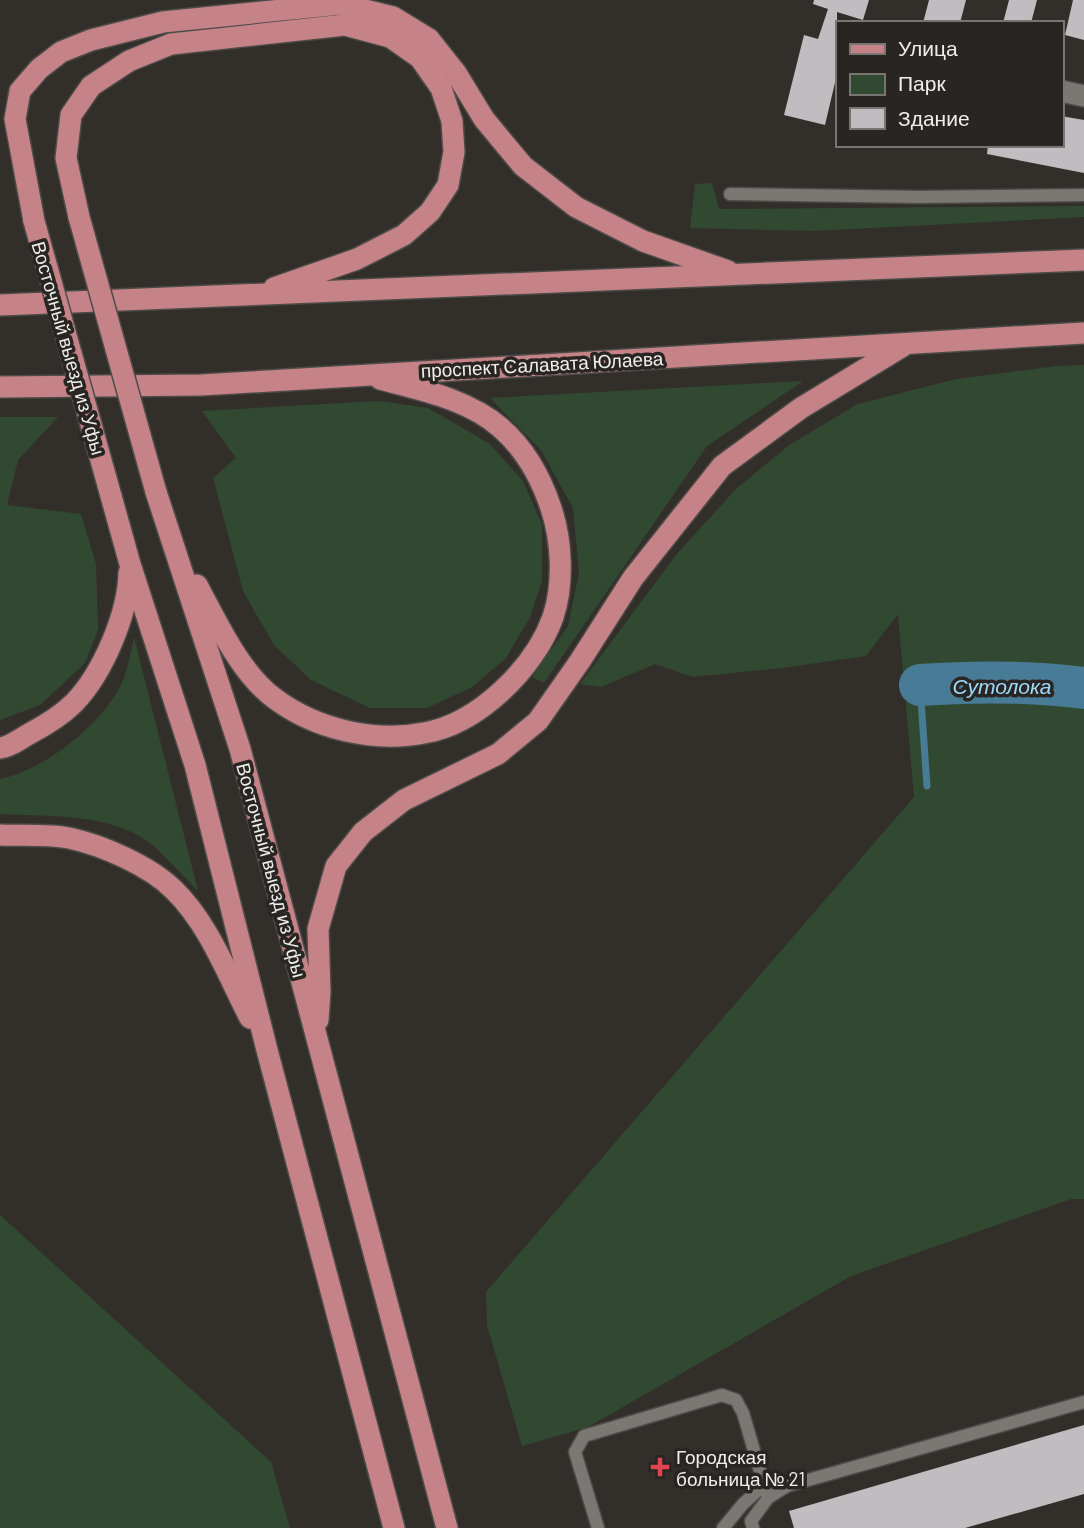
<svg xmlns="http://www.w3.org/2000/svg" width="1084" height="1528" font-family="Barlow,sans-serif">
	<style>
		.green { fill: #324931 }
		.lines { fill: none; stroke-linecap: round; stroke-linejoin: round }
		.stream { stroke: #487b96; stroke-width: 7 }
		.river { stroke: #487b96; stroke-width: 42 }
		.building { fill: #c1bcbf }
		.lane-casing { stroke: #4d4b48; stroke-width: 15 }
		.street-casing { stroke: #4d4b48; stroke-width: 24 }
		.primary-casing { stroke: #4d4b48; stroke-width: 24 }
		.lane { stroke: #7b7873; stroke-width: 12 }
		.street { stroke: #7b7873; stroke-width: 21 }
		.primary { stroke: #c58388; stroke-width: 21 }
		.primary-bridge-casing { stroke: #4d4b48; stroke-width: 24; stroke-linecap: butt }
		.primary-bridge { stroke: #c58388; stroke-width: 21 }
		.health-dot { fill: #e0444e; stroke: #282522; stroke-width: 2.5 }
		.labels { text-anchor: middle; dominant-baseline: central; stroke-width: 7; stroke-linejoin: round; paint-order: stroke }
		.street-label { font-size: 19px; fill: #efeeeb; stroke: #282522 }
		.poi-label { font-size: 19px; fill: #efeeeb; stroke: #282522; text-anchor: start }
		.water-label { font-size: 21px; font-style: italic; fill: #9ddafd; stroke: #282522 }
	</style>
	<rect width="100%" height="100%" fill="#322f2b"/>
	<g class="green">
		<path d="M712,183l7,26 365,-3v11l-272,14 -122,-3 5,-44z"/>
		<path d="M1084,365v834h-13l-220,77 -263,151 -66,19 -35,-121 -1,-33 428,-495 -16,-183 -32,42 -84,12 -89,9 -38,-13 -54,23 -21,-3 96,-129 60,-66 52,-43 70,-42 98,-25 101,-13z"/>
		<path d="M803,381l-96,65 -163,237 -12,-6 36,-51 11,-53 -6,-65 -32,-58 -51,-52z"/>
		<path d="M380,401l48,7 62,36 33,37 19,44v56l-12,36 -24,41 -34,29 -45,21h-57l-59,-28 -37,-35 -31,-54 -30,-113 23,-20 -34,-47z"/>
		<path d="M0,417h58l-40,43 -11,45 74,9 15,50 2,66 -13,33 -45,42 -40,15z"/>
		<path d="M134,637l64,254c-14,-14 -27,-29 -42,-43 -40,-36 -105,-31 -156,-34v-35c46,-9 110,-60 125,-104 4,-12 6,-25 9,-38z"/>
		<path d="M0,1215l271,247 19,66h-290z"/>
	</g>
	<g class="lines">
		<path class="stream" d="M920,685l7,101"/>
		<path class="river" d="M920,685c56,-4 109,-4 164,3"/>
	</g>
	<g class="building">
		<path d="M814,0h55l-6,20 -26,-8v62l-12,51 -41,-10 20,-80 14,4 10,-30 -15,-5z"/>
		<path d="M929,0h37l-6,23h-37z"/>
		<path d="M1009,0h28l-6,23h-28z"/>
		<path d="M1073,0h11v40l-19,-5z"/>
		<path d="M1061,116l23,4v53l-97,-19 1,-9h73z"/>
		<path d="M1084,1425v69l-119,34h-171l-5,-17z"/>
	</g>
	<g class="lines">
		<g class="lane-casing">
			<g id="lane">
				<path d="M730,194l189,3 165,-2"/>
				<path d="M598,1528l-23,-76 9,-16 138,-41 14,5 7,13 25,85"/>
				<path d="M723,1528l20,-24 21,-19"/>
				<path d="M753,1528l-2,-7 17,-23 19,-12 297,-84"/>
			</g>
		</g>
		<g class="street-casing">
			<path id="street" d="M1061,91l23,5"/>
		</g>
		<g class="primary-casing">
			<g id="primary">
				<path d="M79,217l-13,-59 5,-43 20,-29 38,-25 42,-17 174,-19 45,12 30,21 21,30 11,33 2,31 -6,33 -18,27 -26,23 -47,24 -83,29"/>
				<path d="M34,221l-19,-102 5,-28 19,-22 22,-17 30,-12 72,-18 178,-18 52,13 36,22 27,34 28,46 39,47 53,41 67,34 85,30"/>
				<path d="M0,305l1084,-45"/>
				<path d="M0,387l201,-2 883,-52"/>
				<path d="M156,492l84,257 207,779"/>
				<path d="M111,496l19,68 65,201 72,285 127,478"/>
				<path d="M197,585c20,37 43,88 77,113 41,31 100,45 150,35 54,-9 111,-65 129,-116 11,-33 9,-76 -2,-109 -10,-30 -26,-59 -50,-80 -33,-29 -80,-38 -121,-49"/>
				<path d="M0,748c10,-1 20,-9 29,-14 15,-8 33,-19 45,-31 29,-30 54,-89 55,-130"/>
				<path d="M0,835c23,1 47,-1 69,3 33,7 81,28 105,52 35,34 54,86 76,128"/>
				<path d="M318,1020l2,-28 -2,-63 18,-63 27,-34 41,-32 94,-46 40,-33 42,-60 53,-83 89,-112 79,-58 102,-62"/>
			</g>
		</g>
		<use href="#lane" class="lane"/>
		<use href="#street" class="street"/>
		<use href="#primary" class="primary"/>
		<g class="primary-bridge-casing">
			<g id="primary-bridge">
				<path d="M79,217l77,275"/>
				<path d="M34,221l77,275"/>
			</g>
		</g>
		<use href="#primary-bridge" class="primary-bridge"/>
	</g>
	<path class="health-dot" d="M656.5 1456.5h7v7h7v7h-7v7h-7v-7h-7v-7h7z"/>
	<g class="labels">
		<g class="street-label">
			<text transform="translate(69 348) rotate(74)">Восточный выезд из Уфы</text>
			<text transform="translate(542 364) rotate(-3)">проспект Салавата Юлаева</text>
			<text transform="translate(272 870) rotate(75)">Восточный выезд из Уфы</text>
		</g>
		<g class="poi-label">
			<text x="676" y="1456">Городская<tspan x="676" dy="22">больница № 21</tspan></text>
		</g>
		<g class="water-label">
			<text x="1002" y="685">Сутолока</text>
		</g>
	</g>
	<rect x="836" y="21" width="228" height="126" fill="#282522" stroke="#787572" stroke-width="2"/>
	<rect x="850" y="44" width="35" height="10" fill="#c58388" stroke="#787572" stroke-width="2"/>
	<text x="898" y="56" font-size="21" fill="#efeeeb">Улица</text>
	<rect x="850" y="74" width="35" height="21" fill="#324931" stroke="#787572" stroke-width="2"/>
	<text x="898" y="91" font-size="21" fill="#efeeeb">Парк</text>
	<rect x="850" y="108" width="35" height="21" fill="#c1bcbf" stroke="#787572" stroke-width="2"/>
	<text x="898" y="126" font-size="21" fill="#efeeeb">Здание</text>
</svg>
